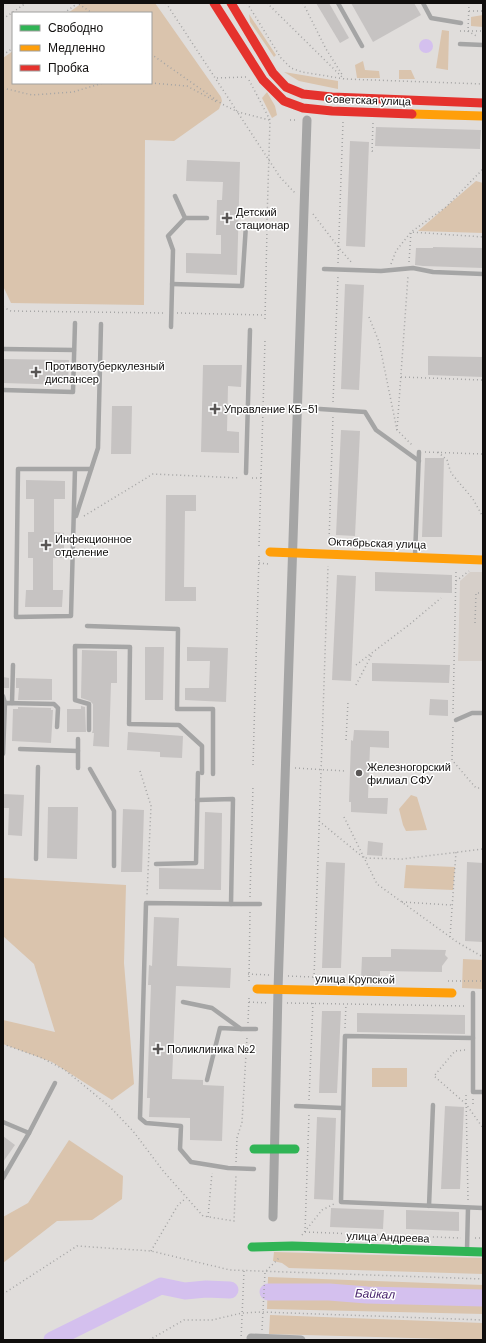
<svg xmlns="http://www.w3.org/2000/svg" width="486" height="1343" font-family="'DM Sans',sans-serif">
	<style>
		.built { fill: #d6cfc9 }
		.green { fill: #dac4ad }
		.water { fill: #d4c0ee }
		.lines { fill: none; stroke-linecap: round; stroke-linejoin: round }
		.river { stroke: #d4c0ee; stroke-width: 17 }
		.building { fill: #c6c3c2 }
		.path { stroke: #a4a4a4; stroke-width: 1.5; stroke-dasharray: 1 3; stroke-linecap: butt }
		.lane { stroke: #a5a5a5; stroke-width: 4.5 }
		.street { stroke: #a5a5a5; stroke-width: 9 }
		.fast { stroke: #30b455; stroke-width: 9 }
		.slow { stroke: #ff9f0a; stroke-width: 9 }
		.jam { stroke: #e5322d; stroke-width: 9 }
		.poi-dot { fill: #595655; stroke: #fff; stroke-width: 1.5 }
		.labels { text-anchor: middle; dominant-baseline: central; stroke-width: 3; stroke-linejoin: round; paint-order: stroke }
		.street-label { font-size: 11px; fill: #100e0d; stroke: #fff }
		.poi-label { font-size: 11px; fill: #100e0d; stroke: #fff; text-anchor: start }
		.water-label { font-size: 12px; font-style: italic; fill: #441f6a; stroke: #fff }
	</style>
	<rect width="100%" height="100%" fill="#e0dddb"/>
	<path class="built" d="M470,572h13v89h-25l2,-80z"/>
	<g class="green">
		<path d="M82,3h73l66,94 1,4 -3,8 -45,32 -29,-1 -1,165 -133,-2 -8,-17v-228l10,-7v32h138v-70h-83z"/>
		<path d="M249,14l27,41 -2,2 -24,-35z"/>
		<path d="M483,15v12l-12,-1v-9z"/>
		<path d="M442,30l7,1 -1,39 -12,-2z"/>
		<path d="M363,61l2,9 14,1 1,7h-23l-2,-13z"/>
		<path d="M399,70h12l4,9h-16z"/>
		<path d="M284,72l54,9v8l-39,-8z"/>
		<path d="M267,92l8,14 2,9 -5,3 -10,-20z"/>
		<path d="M476,181l7,2v50l-65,-2z"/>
		<path d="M411,795l6,2 10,33 -21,1 -3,-6 -4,-16z"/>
		<path d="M406,865l49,2 -2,23 -49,-2z"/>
		<path d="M4,878l122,7 -2,78 10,121 -22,16 -60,-38 -49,-18v-24l52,12 -21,-68 -31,-28z"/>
		<path d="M463,959l20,1v29l-21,-1z"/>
		<rect x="372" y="1068" width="35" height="19"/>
		<path d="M69,1140l54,36 -1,23 -30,21 -35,1 -54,42v-46l25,-14z"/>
		<path d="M274,1252l209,6v16l-194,-6 -7,-5 -9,-2z"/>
		<path d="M268,1277l215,8v29l-216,-5z"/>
		<path d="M270,1315l213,8v17l-214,-6z"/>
	</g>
	<circle class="water" cx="426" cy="46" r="7"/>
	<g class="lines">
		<g class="river">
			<path d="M268,1292h61l38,3 116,3"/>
			<path d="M52,1340l109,-54 24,5 21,-2 24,1"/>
		</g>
	</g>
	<g class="building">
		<path d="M316,3h13l20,35 -9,5z"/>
		<path d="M351,3h63l7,12 -48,27z"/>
		<path d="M376,127l105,3 -1,19 -105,-3z"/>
		<path d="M350,141l19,1 -4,105 -19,-1z"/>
		<path d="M187,160l53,2 -3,113 -51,-2v-20l35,1v-19h-5l1,-35h5l1,-18 -37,-1z"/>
		<path d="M433,247l50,1v20l-60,-2 -8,-1 1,-17h17z"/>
		<path d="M345,284l19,1 -5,105 -18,-1z"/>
		<path d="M428,356l55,1v20l-55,-2z"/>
		<path d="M3,359l66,1 -1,25 -65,-2z"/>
		<path d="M203,365h39l-1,22 -13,-1 -1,45 12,1v21l-38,-1z"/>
		<path d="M112,406h20l-1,48h-20z"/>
		<path d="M341,430l19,1 -5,105 -19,-1z"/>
		<path d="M425,458h19l-2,79h-20z"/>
		<path d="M26,480l39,1v18h-11v33l10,1v25h-11v32h10l-1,17h-37l1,-17h7v-32h-5v-26h6v-33h-8z"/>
		<path d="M166,495h30v16h-11l-1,76h12v14h-31z"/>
		<path d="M375,572l77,3v18l-77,-2z"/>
		<path d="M337,575l19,1 -5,105 -19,-1z"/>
		<path d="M145,647h19l-1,53h-18z"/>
		<path d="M187,647l41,1 -2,54 -41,-2v-12h24l1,-27h-23z"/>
		<path d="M82,650l35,1v32h-6l-2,64 -16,-1 1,-13h-2l1,-3v-26l-3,-3 -9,-3z"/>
		<path d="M372,663l78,2 -1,18 -77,-2z"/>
		<path d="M3,677l6,1v10h-6z"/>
		<path d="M16,678l36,1v21h-34l1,-12h-3z"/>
		<path d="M430,699l18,1v16l-19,-1z"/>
		<path d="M81,706l4,1 1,25h-19v-23h14z"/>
		<path d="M18,707l33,1v2h2l-2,33 -39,-2 1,-32h5z"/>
		<path d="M354,730l35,1v17l-19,-1 -2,51h20l-1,16 -36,-2v-10h-2l2,-62 2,1z"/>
		<path d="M128,732l55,4 -1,22 -22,-1v-5l-33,-2z"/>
		<path d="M3,794l21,1 -2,41 -14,-1 1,-27h-6z"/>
		<path d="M48,807h30l-1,52 -30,-1z"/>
		<path d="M123,809l21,1 -2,62h-21z"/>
		<path d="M205,812l17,1 -1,77 -62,-1v-21l45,1z"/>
		<path d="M368,841l15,2 -1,13 -15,-1z"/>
		<path d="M326,862l19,1 -4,105h-19z"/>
		<path d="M467,862l16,1v79l-18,-1z"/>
		<path d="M154,917l25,1 -2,48 54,2 -1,20 -54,-2 -4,93 31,1v5l21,1 -2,55 -32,-1v-22l-41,-1 1,-19h-3l4,-113h-3l1,-20 3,1z"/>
		<path d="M391,949l55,1 -1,5 3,3 -6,8v6l-62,-1v9l-19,-1 1,-22h29z"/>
		<path d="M322,1011h19l-4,82h-18z"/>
		<path d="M357,1013l108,2v19l-108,-2z"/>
		<path d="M445,1106l19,1 -4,82h-19z"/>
		<path d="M317,1117l19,1 -3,82 -19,-1z"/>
		<path d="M3,1136l12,9 -12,17z"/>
		<path d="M331,1208l53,2 -1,19 -53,-2z"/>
		<path d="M406,1210l53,2v19l-53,-2z"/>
	</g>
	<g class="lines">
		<g class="path">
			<path d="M166,3l114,174 15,16"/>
			<path d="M247,3l34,55 10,10 11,4 43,7 138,5"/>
			<path d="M267,3l77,76"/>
			<path d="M303,3l23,46 17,27"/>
			<path d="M469,3l-1,28 10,6"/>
			<path d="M79,4l13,9"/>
			<path d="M469,11h14"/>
			<path d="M64,13l14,-10"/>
			<path d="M3,19l23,-16"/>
			<path d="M460,31h23"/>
			<path d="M151,54l71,50 16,8 31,8"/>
			<path d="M3,55l10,-7"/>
			<path d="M217,78l30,-1"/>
			<path d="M249,80l21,40 -3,101"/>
			<path d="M151,83l36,3 30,16"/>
			<path d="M3,88l29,7 41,-3 30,-9"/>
			<path d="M290,120h8"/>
			<path d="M373,123l-1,28h4"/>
			<path d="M313,214l26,34 13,15"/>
			<path d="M409,262l2,-30 72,5"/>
			<path d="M338,263l5,-141"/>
			<path d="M391,264l5,-13 15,-19 35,-25 37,-38"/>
			<path d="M3,307l8,4 153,2"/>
			<path d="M177,313l88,2"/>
			<path d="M369,317l10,25 18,88 16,16"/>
			<path d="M265,319l2,-90"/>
			<path d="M401,377l82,3"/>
			<path d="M333,402l5,-126"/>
			<path d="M397,430l11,-154"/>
			<path d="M425,452l58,2"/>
			<path d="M438,452l9,8 4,13 22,26 10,18"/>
			<path d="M252,478h10"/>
			<path d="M84,516l69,-42 87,4"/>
			<path d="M329,542l4,-126"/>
			<path d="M259,546l6,-206"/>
			<path d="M259,563l10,1"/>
			<path d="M456,581l13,-10"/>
			<path d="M475,623l1,-30h7"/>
			<path d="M356,665l54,-41 31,-26"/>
			<path d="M356,685l16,-31"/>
			<path d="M453,713l3,-142"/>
			<path d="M453,727l-1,33 24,28h7"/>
			<path d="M346,740l2,-38"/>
			<path d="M253,765l6,-209"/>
			<path d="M295,768l51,3"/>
			<path d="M140,771l11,35 -4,89"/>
			<path d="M344,817l33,67 80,58 26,15"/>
			<path d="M319,821l45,37 38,1 81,-10"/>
			<path d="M250,897l3,-112"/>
			<path d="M402,902l50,3"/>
			<path d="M450,937l6,-85"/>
			<path d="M248,974l21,1"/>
			<path d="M288,976l72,3"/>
			<path d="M314,978l14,-412"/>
			<path d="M249,981l1,-70"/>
			<path d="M448,981h35"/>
			<path d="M249,1002l20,1"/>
			<path d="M287,1003l178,3"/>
			<path d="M248,1023l1,-26"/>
			<path d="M345,1028l1,-24"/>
			<path d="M3,1044l39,14 23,12 44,36 24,25 31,41 39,44 31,5 2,-46"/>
			<path d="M465,1050l-10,1 -21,25 32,28 17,24"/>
			<path d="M466,1095l2,105"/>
			<path d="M309,1100l4,-98"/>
			<path d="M473,1104v-6"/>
			<path d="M236,1162l1,-24 5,-16 5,-85"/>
			<path d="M208,1217l4,-44"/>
			<path d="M305,1232l4,-118"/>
			<path d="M305,1232l156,6"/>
			<path d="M302,1235l20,-25 12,-6"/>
			<path d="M475,1238h8"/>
			<path d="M151,1251l27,-46 8,-7"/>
			<path d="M3,1294l74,-48 74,5 79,19 253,9"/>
			<path d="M262,1330l3,-58 14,-14"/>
			<path d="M149,1340l35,-20h28l30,-7 20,-1 221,8"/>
			<path d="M241,1340l3,-69"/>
		</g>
		<g class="lane">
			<path d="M338,3l24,43"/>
			<path d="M423,3l8,15 30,5"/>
			<path d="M460,44l23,1"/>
			<path d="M185,218h22"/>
			<path d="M324,269l57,2 32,-3 20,4 50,2"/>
			<path d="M172,284l70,2 4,-61 15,1"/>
			<path d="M171,327l2,-77 -5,-14 17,-18 -10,-22"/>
			<path d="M3,349l71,1"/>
			<path d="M3,390l70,2 2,-69"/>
			<path d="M320,409l45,3 11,18 43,31"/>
			<path d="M75,469l-4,147 -55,1 2,-148h73"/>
			<path d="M246,473l4,-143"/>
			<path d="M76,516l22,-68 3,-124"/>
			<path d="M415,556l4,-104"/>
			<path d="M87,626l91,3 -1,80h36v65"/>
			<path d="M3,696l2,7"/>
			<path d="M12,703l1,-38"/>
			<path d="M456,720l16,-7h11"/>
			<path d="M89,730v-26l-14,-4v-54l55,1 -1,77 50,1 23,21v27"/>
			<path d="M78,739v29"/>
			<path d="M20,749l58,2"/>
			<path d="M3,754l2,-51 49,1 4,4 -1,19"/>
			<path d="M90,769l24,42v55"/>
			<path d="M197,800l36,-1 -2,105h29"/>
			<path d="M36,859l2,-92"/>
			<path d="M156,864l40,-1 2,-90"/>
			<path d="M231,904l-85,-1 -6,215 6,5 35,3 -1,23 11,13 37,6 26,1"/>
			<path d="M473,993v45l-128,-2 -4,166 142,6"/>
			<path d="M183,1002l29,6 29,21h15"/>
			<path d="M473,1038v54h10"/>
			<path d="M207,1080l13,-52 21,1"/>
			<path d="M296,1106l46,2"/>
			<path d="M3,1122l26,11 26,-50"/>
			<path d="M3,1178l26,-45"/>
			<path d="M429,1206l4,-101"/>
			<path d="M467,1250l1,-42"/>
		</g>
		<g class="street">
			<path d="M273,1217l5,-227 29,-870"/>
			<path d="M251,1338l50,2"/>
		</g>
		<g class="fast">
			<path d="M254,1149h41"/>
			<path d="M252,1247l40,-1 191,6"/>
		</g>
		<g class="slow">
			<path d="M412,114l71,2"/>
			<path d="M270,552l213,8"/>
			<path d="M257,989l195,4"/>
		</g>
		<g class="jam">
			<path d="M214,3l49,77 21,21 19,7 29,3 80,3"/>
			<path d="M231,3l42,70 13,14 17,7 29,3 151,6"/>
		</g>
	</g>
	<g class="poi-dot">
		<path d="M225 212h4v4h4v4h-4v4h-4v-4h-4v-4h4z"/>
		<path d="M34 366h4v4h4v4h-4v4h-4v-4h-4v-4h4z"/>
		<path d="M213 403h4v4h4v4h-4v4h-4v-4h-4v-4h4z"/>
		<path d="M44 539h4v4h4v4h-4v4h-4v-4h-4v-4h4z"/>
		<circle cx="359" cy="773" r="4"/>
		<path d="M156 1043h4v4h4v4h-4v4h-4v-4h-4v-4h4z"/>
	</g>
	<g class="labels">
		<g class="street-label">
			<text transform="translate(368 100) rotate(2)">Советская улица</text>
			<text transform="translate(377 543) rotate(2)">Октябрьская улица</text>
			<text transform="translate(355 979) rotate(1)">улица Крупской</text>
			<text transform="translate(388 1237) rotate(2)">улица Андреева</text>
		</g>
		<g class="poi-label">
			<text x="236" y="212">Детский<tspan x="236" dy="13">стационар</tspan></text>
			<text x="45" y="366">Противотуберкулезный<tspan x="45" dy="13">диспансер</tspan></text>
			<text x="224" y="409">Управление КБ-51</text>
			<text x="55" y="539">Инфекционное<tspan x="55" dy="13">отделение</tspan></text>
			<text x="367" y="767">Железногорский<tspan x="367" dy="13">филиал СФУ</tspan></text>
			<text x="167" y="1049">Поликлиника №2</text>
		</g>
		<g class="water-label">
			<text transform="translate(375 1294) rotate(2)">Байкал</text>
		</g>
	</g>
	<rect width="486" height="1343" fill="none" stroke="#100e0d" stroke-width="8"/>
	<rect x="12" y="12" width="140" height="72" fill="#ffffff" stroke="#9f9f9e"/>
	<rect x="20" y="25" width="20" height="6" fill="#30b455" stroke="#9f9f9e"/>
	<text x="48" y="32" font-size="12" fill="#100e0d">Свободно</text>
	<rect x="20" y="45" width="20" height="6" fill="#ff9f0a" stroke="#9f9f9e"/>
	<text x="48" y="52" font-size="12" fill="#100e0d">Медленно</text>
	<rect x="20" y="65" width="20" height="6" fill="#e5322d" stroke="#9f9f9e"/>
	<text x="48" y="72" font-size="12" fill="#100e0d">Пробка</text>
</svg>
